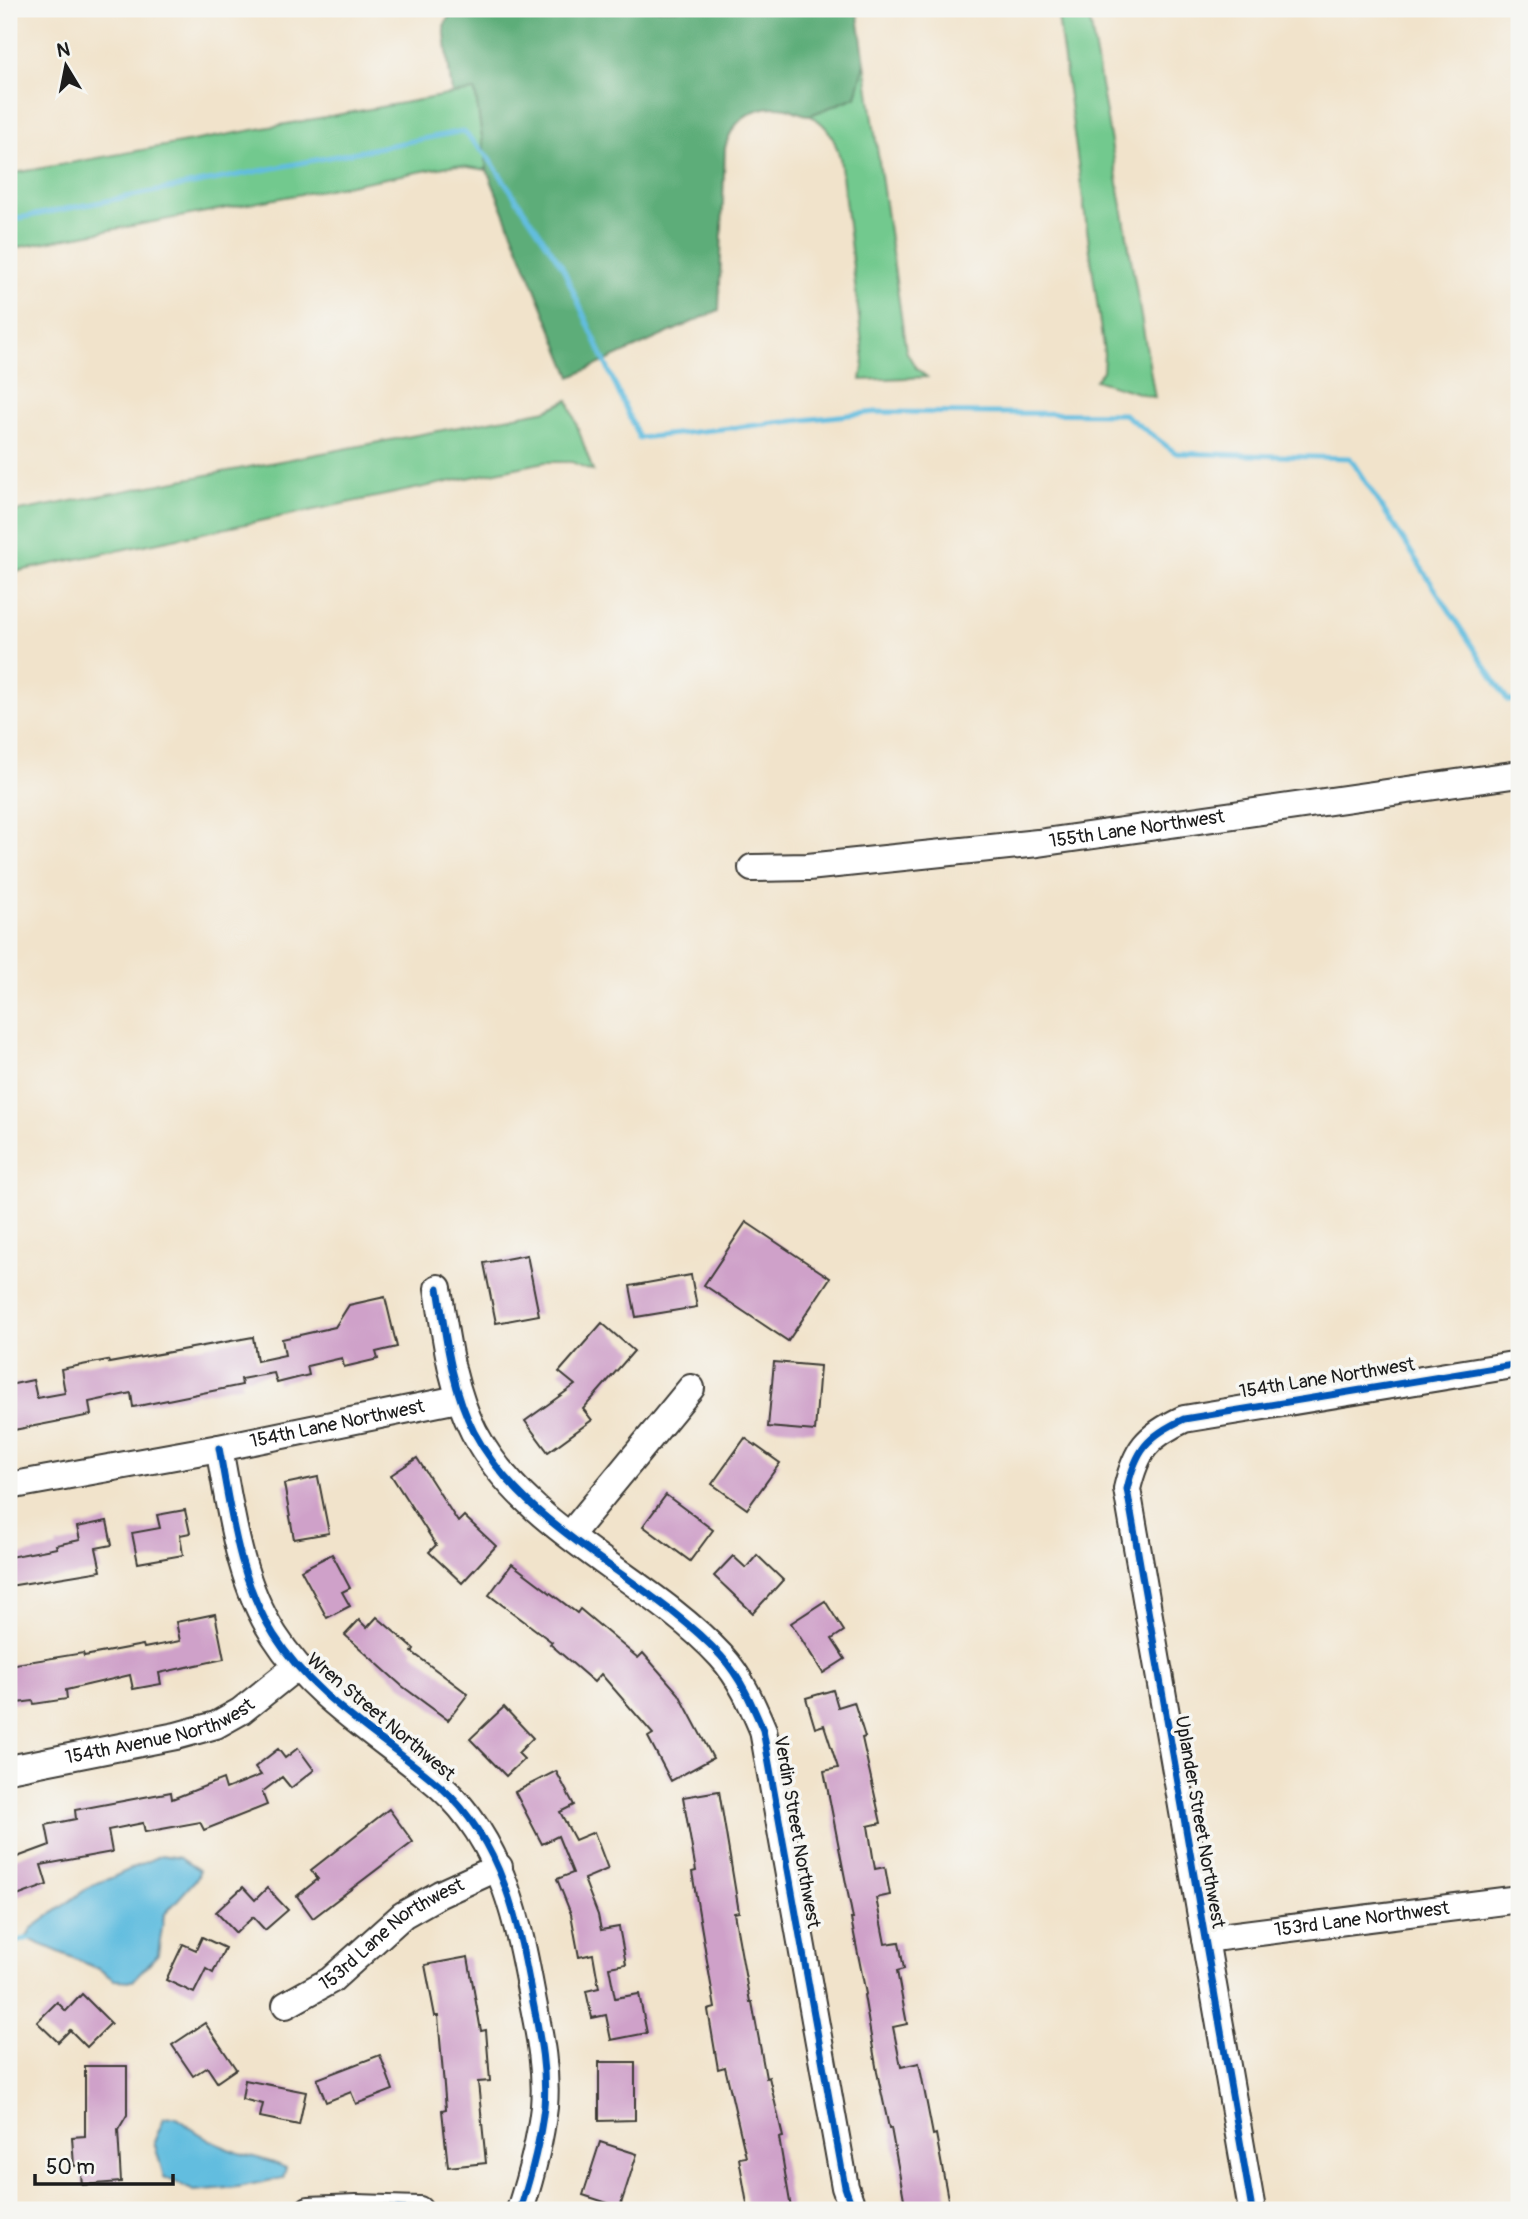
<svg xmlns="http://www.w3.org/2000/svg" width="1528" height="2219" font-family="Pangolin,sans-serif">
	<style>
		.green { fill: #72c98e; stroke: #477255; stroke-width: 2 }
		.forest { fill: #5dad79; stroke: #3c644a; stroke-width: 2 }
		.water { fill: #62bddf; stroke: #3f6c7e; stroke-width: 2 }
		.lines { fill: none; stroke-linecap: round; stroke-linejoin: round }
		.stream { stroke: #62bddf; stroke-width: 5 }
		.building { fill: #cfa1c9 }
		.minor-casing { stroke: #3c3a36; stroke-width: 30 }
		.minor { stroke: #fff; stroke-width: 26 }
		.cycleway-casing { stroke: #f6f6f2; stroke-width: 11 }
		.cycleway { stroke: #0057b8; stroke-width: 7 }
		.labels { text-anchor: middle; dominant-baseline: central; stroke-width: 7; stroke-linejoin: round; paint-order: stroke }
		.street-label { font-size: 19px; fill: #1c1c1c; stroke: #f6f6f2 }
	</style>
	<rect width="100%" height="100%" fill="#f6f6f2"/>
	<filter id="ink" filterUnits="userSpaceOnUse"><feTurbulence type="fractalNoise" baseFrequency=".0143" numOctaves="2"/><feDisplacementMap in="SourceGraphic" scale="14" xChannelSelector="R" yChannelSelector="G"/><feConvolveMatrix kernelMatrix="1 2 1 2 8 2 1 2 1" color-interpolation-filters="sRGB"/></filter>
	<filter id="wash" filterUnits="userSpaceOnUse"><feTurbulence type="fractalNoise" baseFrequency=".00686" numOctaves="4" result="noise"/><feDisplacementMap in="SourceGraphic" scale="28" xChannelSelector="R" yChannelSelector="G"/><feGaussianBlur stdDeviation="1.57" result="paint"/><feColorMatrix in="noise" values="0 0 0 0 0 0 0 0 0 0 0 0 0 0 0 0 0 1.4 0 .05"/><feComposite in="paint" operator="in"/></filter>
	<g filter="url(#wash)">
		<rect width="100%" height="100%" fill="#f1e3cb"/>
		<g class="green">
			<path d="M1057,9h31l67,389 -60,-18 8,-9 1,-17z"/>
			<path d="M865,63l41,288 10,17 11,9 -66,3 3,-20 -24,-202c-6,-20 -11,-33 -31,-43l46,-18z"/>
			<path d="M475,90l12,80 -32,-5 -446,84v-75z"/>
			<path d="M568,400l25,71 -21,-9h-27l-536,111v-60l538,-103z"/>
		</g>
		<path class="forest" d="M453,9h404l8,54 -9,34c-10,3 -40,17 -47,18 -7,0 -15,-5 -22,-7 -31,-5 -54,10 -62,40l-6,162 -148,67 -84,-207 -12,-79 -23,3 -8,-68z"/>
		<g class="water">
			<path d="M161,1855l19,3 19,12 -1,7 -34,38 -6,39 -25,27 -19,-1 -15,-11 -73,-31 5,-9 61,-44 19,-7z"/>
			<path d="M175,2117c16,12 34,23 53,32 19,8 39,9 58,19l-3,10 -45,9 -44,4 -30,-14 -10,-35 10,-24z"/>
		</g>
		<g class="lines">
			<g class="stream">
				<path d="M9,220l454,-89 25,26 74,109 77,172 237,-26 248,2 52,39 174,5 158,243 11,-1"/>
				<path d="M9,1944l23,-7"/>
			</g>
		</g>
		<g id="blocks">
			<g class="building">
				<path d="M746,1222l84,56 -42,63 -84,-56z"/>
				<path d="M527,1255l12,60 -43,8 -12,-60z"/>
				<path d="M691,1275l6,32 -61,10 -6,-31z"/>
				<path d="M385,1297l12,50 -21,5 2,7 -34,8 -2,-9 -35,8 2,9 -32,8 -3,-10 -33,6 1,6 -109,22 -2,-14 -42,9 2,13 -82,16v-46l24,-5 4,18 28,-5 -4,-24 47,-9 1,3 144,-26 4,24 28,-6 -3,-16 53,-12 14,-22z"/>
				<path d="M602,1323l32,28 -51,58 9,11 -44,32 -23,-31 50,-36 -16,-13z"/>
				<path d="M774,1362l46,4 -5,65 -47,-4z"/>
				<path d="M745,1438l35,25 -33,46 -35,-25z"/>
				<path d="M417,1458l41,64 6,-6 32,30 -34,37 -33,-31 7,-7 -45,-70z"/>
				<path d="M318,1477l11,56 -35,6 -10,-55z"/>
				<path d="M666,1495l47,35 -23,31 -47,-35z"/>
				<path d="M185,1510l5,23 -10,2 3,20 -45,8 -6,-30 28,-5 -3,-13z"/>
				<path d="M107,1521l5,24 -16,3 5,23 -92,15v-29l48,-9 -1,-3 24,-5 -3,-13z"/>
				<path d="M332,1554l18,34 -8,4 8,14 -23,12 -26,-48z"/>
				<path d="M757,1555l26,25 -30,33 -39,-37 19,-20 13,12z"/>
				<path d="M512,1564l65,49 3,-4 58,49 5,-5 36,41 34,64 -42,23 -23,-44 5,-3 -52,-60 -7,8 -44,-38 2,-2 -63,-47z"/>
				<path d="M825,1601l19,30 -12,8 13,20 -22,14 -32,-50z"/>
				<path d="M215,1614l9,45 -65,14 2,11 -28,5 -3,-14 -64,15 1,9 -33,5 -1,-3 -24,3v-39l74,-12 1,3 59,-11 1,3 36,-7 -4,-19z"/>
				<path d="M377,1617l37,32 -2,3 56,42 -20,26 -46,-34 -57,-51 14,-15 8,8z"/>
				<path d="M833,1690l5,17 16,-5 11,35 -3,1 19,85 -13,3 7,43 10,-2 5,28 -14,3 9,46 14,-2 5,27 -7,2 10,53 -14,3 8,40 18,-4 14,72 3,-1 14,76h-44l-15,-82h-2l-12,-56 -13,-77 2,-1 -15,-75h2l-29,-148 14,-3 -14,-43 -9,3 -9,-30z"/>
				<path d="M504,1707l29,31 -15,15 6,6 -18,17 -36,-37z"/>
				<path d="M298,1748l16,22 -23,18 -9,-11 -20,15 5,13 -63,25 -4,-8 -55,10 -2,-9 -35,7 4,22 -71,13 6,20 -38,14v-39l41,-15 -4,-20 30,-6 -1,-9 96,-18 1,7 51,-20 3,10 35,-14 -6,-8 23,-18 7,9z"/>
				<path d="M556,1771l18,34 -14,7 15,28 19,-8 14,37 -24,10 14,36 3,15 18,-3 7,37 -17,3 6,31 24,-4 8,39 -36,7 -5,-25 -14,3 -6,-27 13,-3 -6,-34 -14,3 -8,-43 -14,-35 16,-6 -15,-37 -16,8 -27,-52z"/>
				<path d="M719,1791l20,121 -5,1 16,89h2l14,76 3,-1 14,60 -4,1 12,70 -14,2h-29l-9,-52 7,-1 -21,-90 -7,2 -10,-59 7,-2 -23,-136 4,-1 -13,-74z"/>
				<path d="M389,1809l24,33 -100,76 -16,-22 21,-17 -7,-9z"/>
				<path d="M243,1887l12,13 12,-12 21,22 -23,20 -12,-13 -17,16 -20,-21z"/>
				<path d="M202,1937l23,11 -12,25 -7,-4 -12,24 -28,-13 17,-36 13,6z"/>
				<path d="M468,1957l13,74 5,-1 4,51 -12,1 8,81 -38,4 -6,-57 4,-1 -8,-93h-3l-10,-51z"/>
				<path d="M82,1994l29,29 -24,24 -17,-17 -12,12 -21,-20 20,-20 9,9z"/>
				<path d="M205,2023l31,46 -19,13 -10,-15 -14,9 -21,-31z"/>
				<path d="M380,2055l13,35 -37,14 -5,-12 -25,10 -9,-23z"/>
				<path d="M599,2062h36v58l-36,1z"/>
				<path d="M85,2066h42v49l-9,15 3,52 -39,3 -2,-20 -6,1 -2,-29 13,-1z"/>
				<path d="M245,2080l61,12 -7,33 -39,-8 3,-13 -21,-5z"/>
				<path d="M600,2142l37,12 -17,53 -37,-12z"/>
			</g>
		</g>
	</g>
	<g filter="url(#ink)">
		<use href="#blocks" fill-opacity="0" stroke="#3c3a36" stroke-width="2"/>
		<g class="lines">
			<g class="minor-casing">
				<g id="minor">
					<path id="s1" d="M752,868l56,-1 230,-24 481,-69"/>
					<path d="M438,1288c8,50 13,99 36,144 52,99 173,144 247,224 20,22 31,48 42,74l82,457 8,23"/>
					<path d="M219,1448c12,63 19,131 55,187 41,65 111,103 167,152 62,55 78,138 92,215 7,35 14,69 11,105 -4,35 -13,69 -24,103"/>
					<path id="s2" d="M9,1486l210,-38 239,-49"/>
					<path d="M570,1535l121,-147"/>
					<path id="s3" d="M9,1769l167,-33 40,-11 25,-14 55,-44"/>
					<path id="s4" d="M1205,1939l314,-40"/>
					<path id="s5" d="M286,2005l45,-25 72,-65 37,-21 59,-27"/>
					<path d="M309,2210l47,-2 63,2"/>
					<path d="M1252,2210l-125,-721c9,-39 20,-53 57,-70l335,-55"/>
				</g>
			</g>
			<use href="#minor" class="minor"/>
			<g class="cycleway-casing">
				<g id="cycleway">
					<path d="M438,1288c8,50 13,99 36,144 52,99 173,144 247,224 20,22 31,48 42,74l82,457 8,23"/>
					<path d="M219,1448c12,63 19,131 55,187 41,65 111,103 167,152 62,55 78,138 92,215 7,35 14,69 11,105 -4,35 -13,69 -24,103"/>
					<path d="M309,2210l47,-2 63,2"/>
					<path d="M1252,2210l-125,-721c9,-39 20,-53 57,-70l335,-55"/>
				</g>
			</g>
			<use href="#cycleway" class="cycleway"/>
		</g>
	</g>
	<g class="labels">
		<g class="street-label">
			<text stroke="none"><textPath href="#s1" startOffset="387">155th Lane Northwest</textPath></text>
			<text transform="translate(1327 1378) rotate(-9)">154th Lane Northwest</text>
			<text stroke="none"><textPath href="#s2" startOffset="334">154th Lane Northwest</textPath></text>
			<text transform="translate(381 1717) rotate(40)">Wren Street Northwest</text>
			<text stroke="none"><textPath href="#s3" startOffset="156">154th Avenue Northwest</textPath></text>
			<text transform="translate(1200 1822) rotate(80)">Uplander Street Northwest</text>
			<text transform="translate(797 1832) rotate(80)">Verdin Street Northwest</text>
			<text stroke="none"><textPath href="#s4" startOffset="158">153rd Lane Northwest</textPath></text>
			<text stroke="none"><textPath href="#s5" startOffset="128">153rd Lane Northwest</textPath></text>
		</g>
	</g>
	<rect width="1528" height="2219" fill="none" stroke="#f6f6f2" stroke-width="35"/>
	<g transform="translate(66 66) rotate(350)" stroke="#f6f6f2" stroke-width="5" paint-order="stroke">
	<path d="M0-5L12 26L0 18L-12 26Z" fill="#1c1c1c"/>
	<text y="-10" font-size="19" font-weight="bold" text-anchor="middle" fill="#1c1c1c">N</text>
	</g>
	<path d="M35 2174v10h138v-10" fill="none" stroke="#1c1c1c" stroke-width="3.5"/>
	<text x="46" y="2174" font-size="21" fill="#1c1c1c" stroke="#f6f6f2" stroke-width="5" paint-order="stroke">50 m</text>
</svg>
